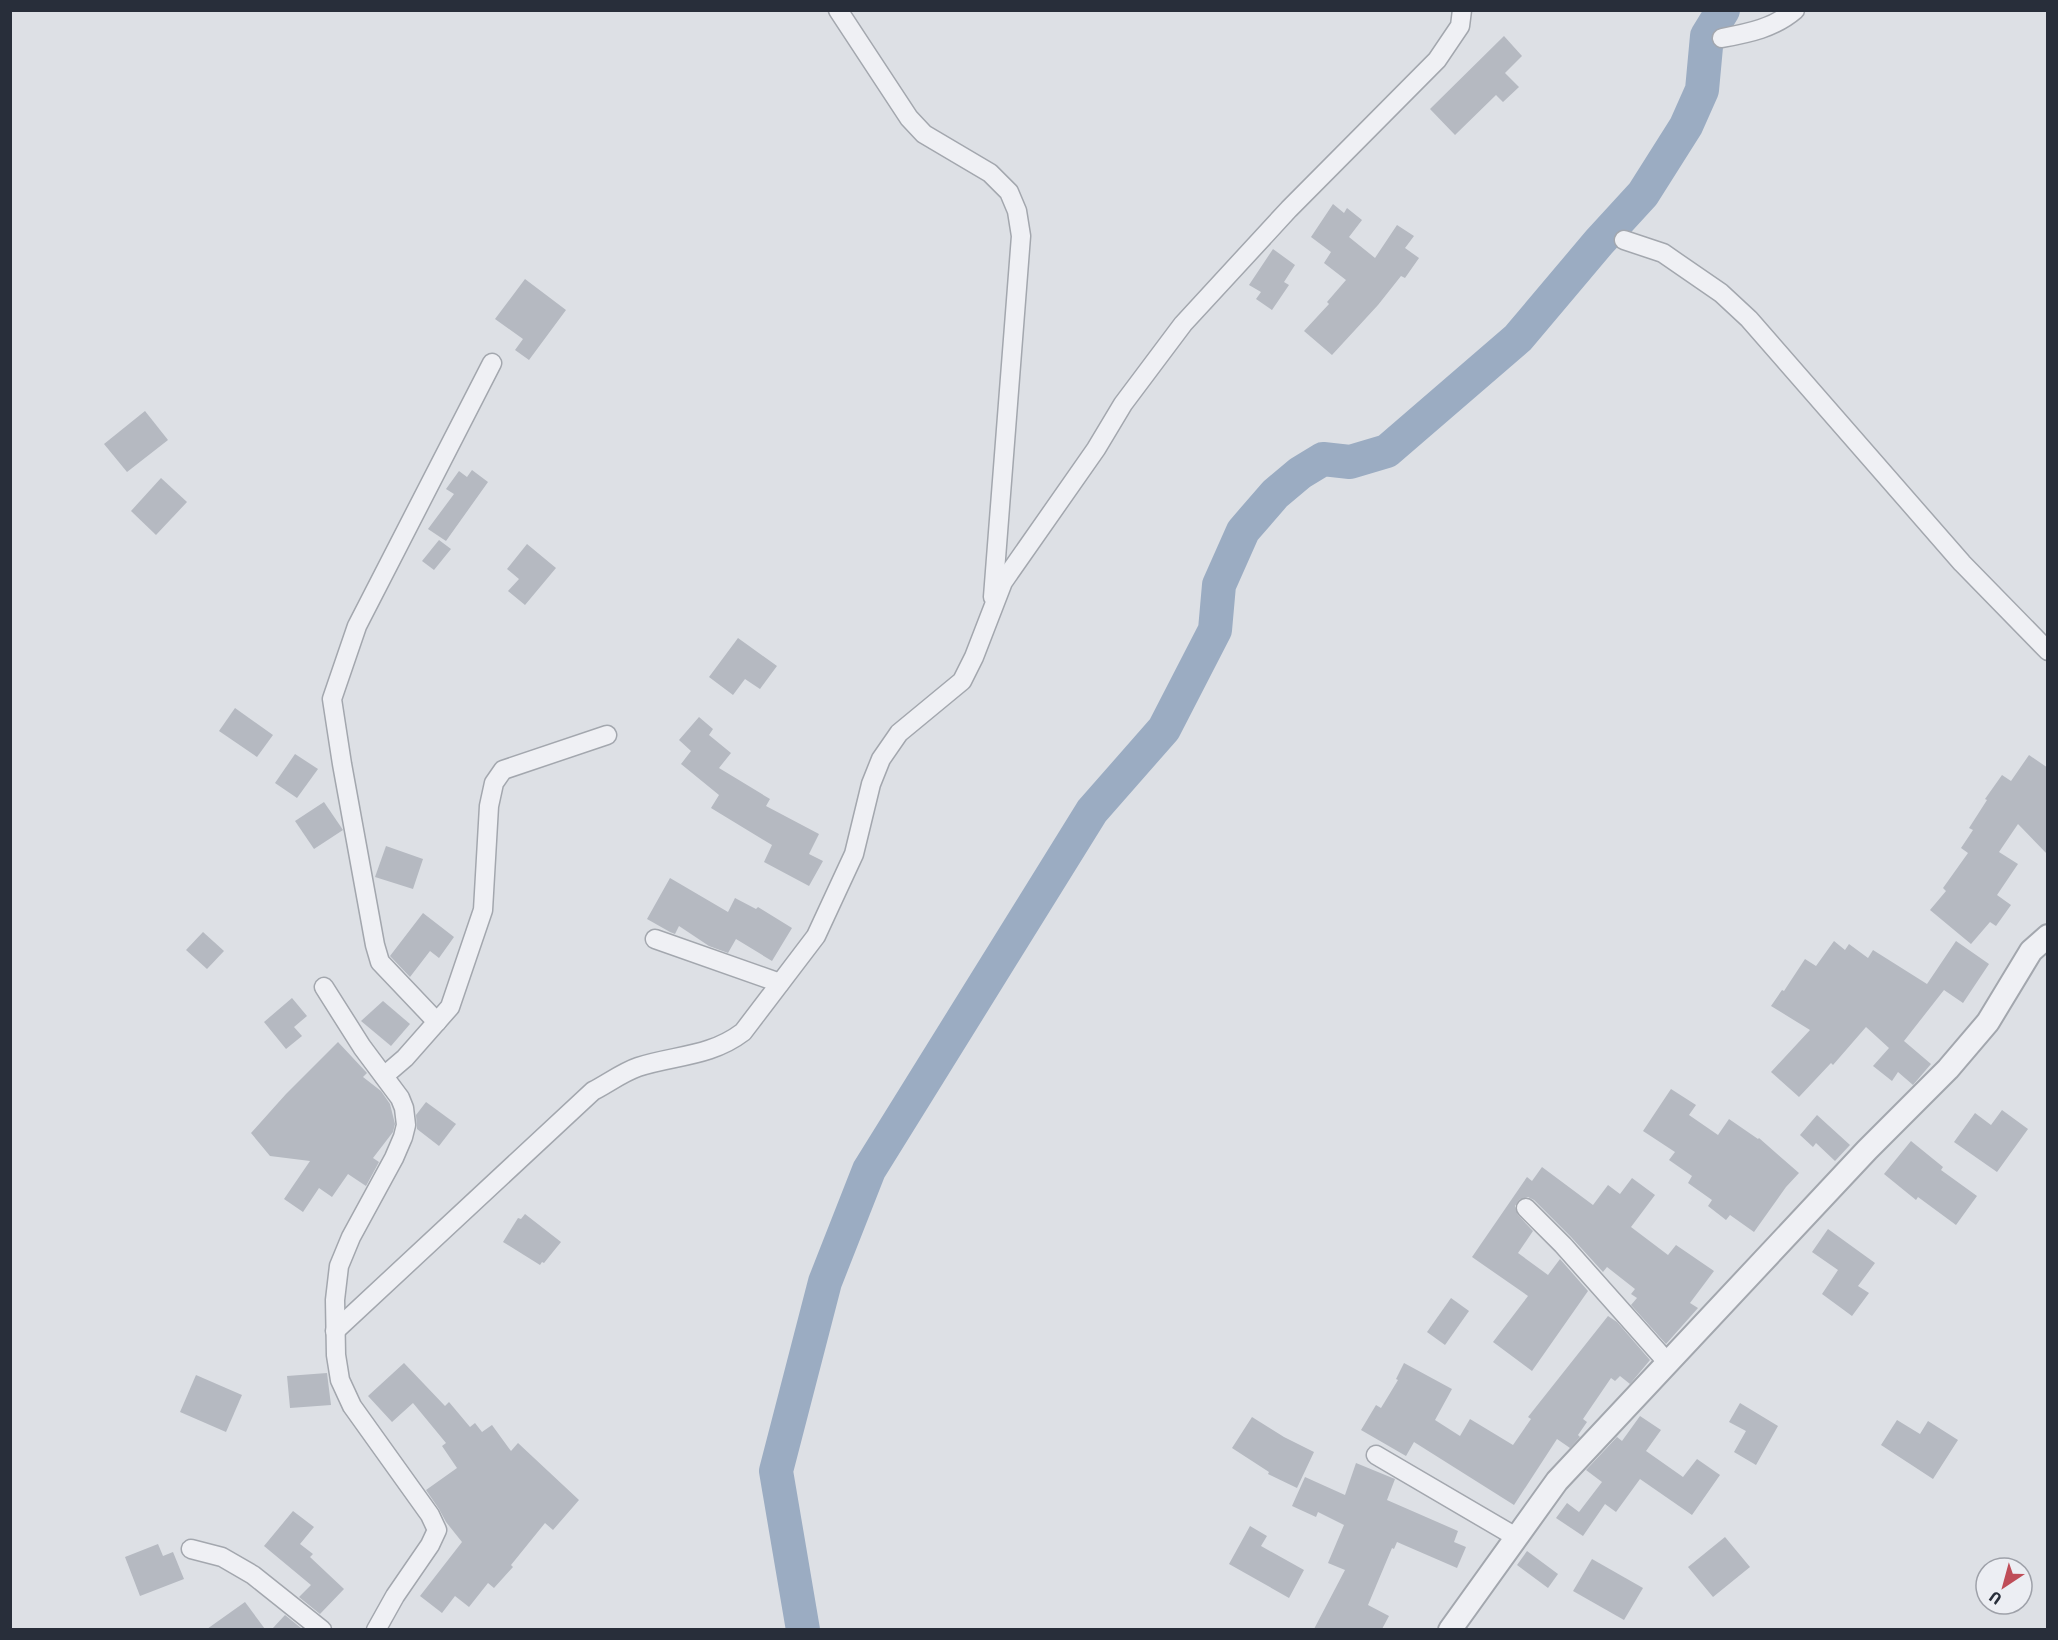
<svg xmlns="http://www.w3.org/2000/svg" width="2058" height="1640" font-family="Signika,sans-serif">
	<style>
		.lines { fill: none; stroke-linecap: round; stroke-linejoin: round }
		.river { stroke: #9bacc2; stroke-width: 34 }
		.building { fill: #b5b9c1 }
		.minor-casing { stroke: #a3a7ae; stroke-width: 21 }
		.tertiary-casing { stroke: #a3a7ae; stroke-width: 26 }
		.minor { stroke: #eff0f4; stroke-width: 18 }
		.tertiary { stroke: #eff0f4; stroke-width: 22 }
	</style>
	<rect width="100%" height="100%" fill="#dde0e5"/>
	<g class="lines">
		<path class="river" d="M803,1630l-27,-159 49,-189 44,-112 223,-359 72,-82 51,-99 4,-45 24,-54 32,-37 25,-21 23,-14 27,3 37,-11 131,-113 81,-96 44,-48 43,-68 16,-36 5,-54 16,-26"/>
	</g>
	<g class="building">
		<path d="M1504,36l18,20 -17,17 14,14 -16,15 -7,-7 -41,40 -25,-26z"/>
		<path d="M1333,204l11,9 3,-5 15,12 -13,17 26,21 22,-33 17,11 -9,12 14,10 -14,20 -4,-2 -23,29 -46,50 -28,-24 25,-27 -2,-2 19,-22 -22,-17 7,-11 -20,-15z"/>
		<path d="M1273,249l22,16 -11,17 5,3 -17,25 -16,-11 5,-7 -12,-7z"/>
		<path d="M525,279l41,31 -37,50 -14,-10 8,-11 -28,-20z"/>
		<path d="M145,411l23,29 -41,32 -23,-28z"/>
		<path d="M472,470l16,12 -42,59 -18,-12 26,-35 -8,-5 13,-18 8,6z"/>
		<path d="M161,478l26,24 -31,33 -25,-24z"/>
		<path d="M439,540l12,9 -17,21 -12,-9z"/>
		<path d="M527,544l29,24 -31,37 -17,-14 11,-12 -12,-10z"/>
		<path d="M738,638l39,28 -17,23 -15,-10 -12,16 -24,-18z"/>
		<path d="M235,708l38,27 -16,22 -38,-26z"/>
		<path d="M699,717l14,12 -4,6 22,18 -12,15 51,31 -4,7 53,28 -10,20 14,7 -14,25 -45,-24 8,-17 -61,-37 8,-13 -38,-31 10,-13 -12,-11z"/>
		<path d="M295,754l23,15 -21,29 -22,-15z"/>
		<path d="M2029,755l19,13v87l-30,-31 -19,28 19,12 -21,31 14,10 -15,21 -6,-4 -19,22 -41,-34 16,-19 -3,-3 25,-35 -7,-5 12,-18 -4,-2 18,-28 -2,-1 17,-24 9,6z"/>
		<path d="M324,802l19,28 -29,19 -19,-28z"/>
		<path d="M386,846l37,13 -10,30 -38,-12z"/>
		<path d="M670,878l58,34 7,-14 21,11 2,-2 34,21 -20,33 -36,-22 -8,14 -19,-7 -30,-20 -4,8 -5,-2 -23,-13z"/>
		<path d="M423,913l31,24 -15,21 -9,-7 -20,26 -20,-21z"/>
		<path d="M203,932l21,19 -17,18 -21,-19z"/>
		<path d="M1834,941l11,9 4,-6 19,14 5,-8 54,34 29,-43 33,23 -26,39 -19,-13 -40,51 27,23 -18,21 -15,-13 -6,9 -19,-15 16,-18 -23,-21 -33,38 -2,-2 -32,34 -28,-25 39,-42 -39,-24 11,-16 2,1 21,-32 11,7z"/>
		<path d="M292,998l15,18 -13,11 8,9 -16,13 -22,-27z"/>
		<path d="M383,1001l27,23 -19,22 -30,-25z"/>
		<path d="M338,1042l29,31 -4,4 18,14 9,13 5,20 -2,8 -20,26 6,4 -13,24 -18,-12 -16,23 -13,-9 -16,24 -19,-13 26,-38 -40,-5 -19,-23 35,-39z"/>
		<path d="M1671,1089l25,16 -7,10 29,20 11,-16 29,20 1,-1 40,35 -13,14 -32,45 -24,-17 -4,5 -18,-14 4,-6 -24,-17 4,-7 -23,-16 6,-8 -32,-21z"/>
		<path d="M426,1102l30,22 -17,22 -22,-17 -1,-14z"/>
		<path d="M2002,1110l26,19 -31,43 -43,-30 21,-29 16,12z"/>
		<path d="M1817,1115l33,30 -15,16 -19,-18 -3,4 -13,-12z"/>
		<path d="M1911,1141l32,26 -2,3 36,26 -21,29 -38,-28 -2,3 -32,-26z"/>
		<path d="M1542,1167l51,38 15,-20 12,9 12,-16 23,17 -24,32 37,28 8,-10 38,26 -24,32 8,5 -32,36 -35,-39 6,-7 -6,-4 4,-5 -28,-22 -4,5 -32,-35 -37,-37 -6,-3 -9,3 -4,6 3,9 15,16 -15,22 30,22 12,-16 28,32 -56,80 -39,-29 35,-46 -56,-39 55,-80 5,4z"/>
		<path d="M525,1214l36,28 -17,21 -2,-1 -2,3 -37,-23 15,-24 3,1z"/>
		<path d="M1828,1229l47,34 -17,23 11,7 -17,23 -30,-22 16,-24 -26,-18z"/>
		<path d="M1451,1298l18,13 -24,34 -18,-13z"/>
		<path d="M1608,1316l9,6 33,38 -20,24 -10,-8 -5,5 -4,-3 -28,41 4,3 -9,13 2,2 -10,11 -13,-9 -43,66 -100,-63 -8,14 -45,-26 15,-25 5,3 17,-28 -2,-1 8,-16 48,26 -17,31 25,16 10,-17 43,26 18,-26 -3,-2z"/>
		<path d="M404,1363l41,43 4,-4 21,25 5,-4 7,9 10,-7 19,26 7,-8 61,57 -26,30 -8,-7 -34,42 2,2 -19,21 -6,-5 -19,24 -14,-11 -13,17 -22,-17 42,-54 -16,-20 -7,-13 -13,-19 31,-22 -15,-22 4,-3 -33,-40 -21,19 -24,-26z"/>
		<path d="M327,1373l4,32 -41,3 -3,-32z"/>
		<path d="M196,1375l46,20 -16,37 -46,-20z"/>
		<path d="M1740,1403l38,23 -22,39 -22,-13 12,-21 -17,-9z"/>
		<path d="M1640,1416l21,14 -15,21 37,26 14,-18 23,16 -28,40 -52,-36 -24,33 -11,-8 -22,32 -27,-18 11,-15 12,9 23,-30 -16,-12 31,-33 5,4z"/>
		<path d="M1252,1417l32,20 30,15 -17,36 -29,-14 1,-2 -37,-24z"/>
		<path d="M1897,1420l23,14 8,-13 30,19 -25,39 -52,-34z"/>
		<path d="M1356,1463l39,16 -8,21 71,31 -4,11 12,5 -9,21 -60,-26 -3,7 -2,-1 -24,57 21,11 -7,13h-68l31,-59 -17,-7 16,-38 -26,-13 -2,5 -24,-11 13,-29 40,18z"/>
		<path d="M293,1511l21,16 -14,17 13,10 -3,3 34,32 -24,25 -21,-17 12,-12 -47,-39z"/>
		<path d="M1250,1526l17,10 -6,10 43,24 -15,28 -60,-34z"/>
		<path d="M1725,1537l25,30 -37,30 -25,-30z"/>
		<path d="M158,1544l5,12 10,-4 11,27 -44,17 -15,-39z"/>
		<path d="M1527,1551l31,23 -10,14 -31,-23z"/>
		<path d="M1592,1559l51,29 -19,32 -51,-29z"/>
		<path d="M245,1602l20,27h-58z"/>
		<path d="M285,1615l16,13 -2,1h-27z"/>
	</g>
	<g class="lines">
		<g class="minor-casing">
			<g id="minor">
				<path d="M838,10l71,108 15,16 66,39 19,19 8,19 4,25 -28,361"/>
				<path d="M1722,38c27,-5 52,-10 73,-28"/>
				<path d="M1624,240l39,13 58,40 28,26 213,244 86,88"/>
				<path d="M655,939l125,44"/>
				<path d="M324,987l38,60 38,51 4,10 2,17 -3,12 -9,21 -43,79 -12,29 -4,34 1,55 4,25 12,26 78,109 7,15 -7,15 -35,51 -19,34"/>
				<path d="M437,1022l-57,-60 -5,-17 -33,-181 -10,-65 25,-73 135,-263"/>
				<path d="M384,1076l21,-18 45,-51 33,-97 6,-104 5,-23 9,-13 104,-35"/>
				<path d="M1526,1208l37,37 105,118"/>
				<path d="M335,1331l258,-240c14,-7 30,-19 45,-24 37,-12 72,-10 105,-35l73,-96 38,-82 17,-70 10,-25 18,-26 63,-52 12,-24 29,-75 93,-133 27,-45 60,-80 106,-115 148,-149 23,-34 2,-16"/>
				<path d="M1376,1455l140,82"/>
				<path d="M191,1549l31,8 31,18 69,55"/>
			</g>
		</g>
		<g class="tertiary-casing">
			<path id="tertiary" d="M1450,1630l107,-149 310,-331 81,-81 40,-47 43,-71 17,-15"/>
		</g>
		<use href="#minor" class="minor"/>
		<use href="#tertiary" class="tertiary"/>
	</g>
	<rect width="2058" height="1640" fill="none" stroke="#282e3a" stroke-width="24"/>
	<g transform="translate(2004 1586) rotate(216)"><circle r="28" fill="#eceef3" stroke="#9ea1a9" stroke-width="1.5"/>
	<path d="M0-4.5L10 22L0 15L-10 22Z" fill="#bf4d58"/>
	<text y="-9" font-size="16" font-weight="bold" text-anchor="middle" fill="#282e3a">U</text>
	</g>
</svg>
